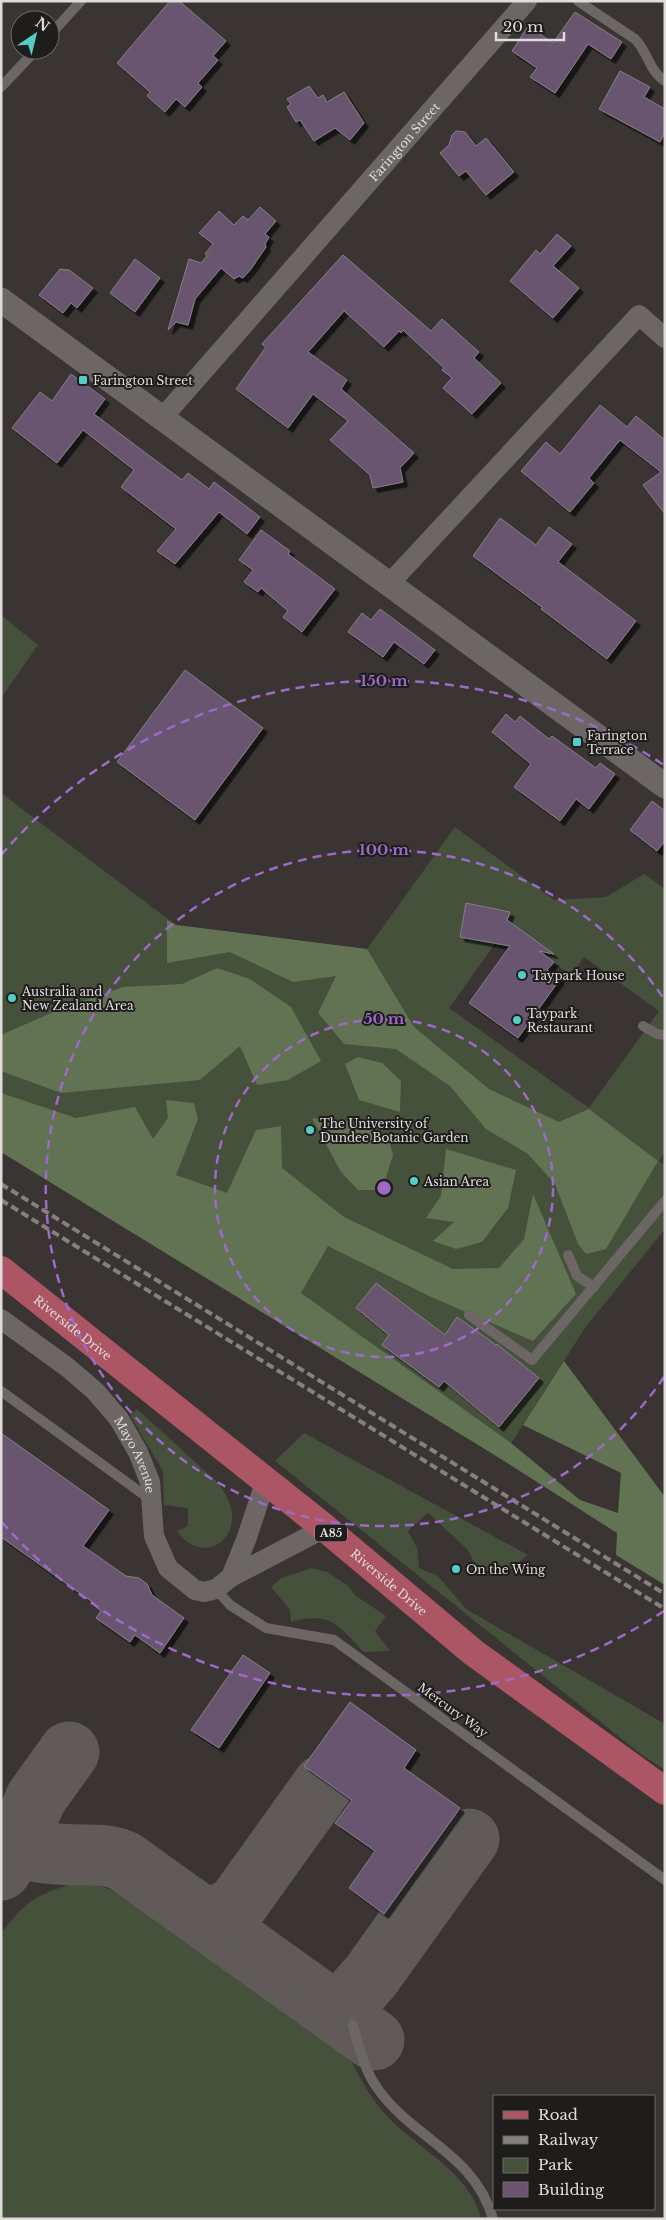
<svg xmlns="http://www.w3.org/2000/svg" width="666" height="2220" font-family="'Libre Baskerville',serif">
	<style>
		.green { fill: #45513b; fill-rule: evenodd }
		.forest { fill: #617352 }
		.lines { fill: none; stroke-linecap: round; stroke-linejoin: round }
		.taxiway { stroke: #605b59; stroke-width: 61 }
		.building { fill: #6b5471; stroke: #838084; filter: url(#shadow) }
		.service { stroke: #6c6765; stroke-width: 10 }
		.minor { stroke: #6c6765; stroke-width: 20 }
		.tertiary { stroke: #6c6765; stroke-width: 25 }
		.primary { stroke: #ac5665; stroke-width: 28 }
		.rail { stroke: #85817f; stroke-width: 4; stroke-dasharray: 8 4; stroke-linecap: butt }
		.ring { fill: none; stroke: #9e6ac9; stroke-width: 2.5; stroke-dasharray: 9 6 }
		.poi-dot { fill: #54cdc7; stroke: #1f1d1c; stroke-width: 2 }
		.labels { text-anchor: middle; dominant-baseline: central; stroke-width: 4; stroke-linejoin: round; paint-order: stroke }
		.shield { fill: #1f1d1c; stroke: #a5a3a2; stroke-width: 1 }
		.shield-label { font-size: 11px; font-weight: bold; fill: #dfdcdb }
		.street-label { font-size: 12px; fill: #dfdcdb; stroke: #1f1d1c }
		.poi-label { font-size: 12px; fill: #dfdcdb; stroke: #1f1d1c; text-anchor: start }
		.centre { fill: #9e6ac9; stroke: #1f1d1c; stroke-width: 2.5 }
		.ring-label { font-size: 15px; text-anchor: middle; font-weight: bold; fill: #9e6ac9; stroke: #1f1d1c; stroke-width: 4; stroke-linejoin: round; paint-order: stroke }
	</style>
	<defs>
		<filter id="shadow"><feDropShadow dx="4.5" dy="4.5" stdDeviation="0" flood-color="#0009"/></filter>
	</defs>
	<rect width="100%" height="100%" fill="#3a3533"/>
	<g class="green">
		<path d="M1,615l37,30 -37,53z"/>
		<path d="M1,793l175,132 191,24 88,-122 99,73 52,-3 38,-23 21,15v263l-6,9 6,4v64l-80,99 -84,131 -500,-307zM466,903l39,8 4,4 -5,7 30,26 37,27 13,-18 75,54 -70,97 -140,-100 46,-64 -35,-7z"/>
		<path d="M137,1409l79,72c43,50 -11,91 -39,50l11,-5v-18l-24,-3 -1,-34 -33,-56z"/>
		<path d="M304,1433l224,122 -23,18 -27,-4 -11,-20 -39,-36 -20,18 9,17 2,20 19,8 28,33 199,115v46l-23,-15 -367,-294z"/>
		<path d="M312,1568l15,4 20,13 9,11 30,20 -11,15 15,20 -26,1c-26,-26 -33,-42 -73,-30l-1,-12 -19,-23 10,-9z"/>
		<path d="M68,1885h29l27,9 222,155c11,24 22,46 40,66 29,33 85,57 95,104h-480v-285c22,-30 31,-37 67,-49z"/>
	</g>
	<g class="forest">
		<path d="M167,920l9,5 191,24 47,78 75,62 70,33 30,-13 69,52 -52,88 -20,5 -8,-10 -23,-60 -27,-30 -42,-25 -36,-43 -54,-37 -52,-5 -26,-31 18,-37 -43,6 -63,-30 -63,11z"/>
		<path d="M217,968l33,11 41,28 30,54 -33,19 -31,5 -17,-39 -40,34 -139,13 -60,-22v-36l59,-26 63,-22 59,-3z"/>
		<path d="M358,1057l24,6 19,18 -1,31 -41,-12 -14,-36z"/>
		<path d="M1,1093l75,25 59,-11 18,32 15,-21 -2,-18 28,3 4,16 -22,56 51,18 29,-63 25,-4 1,42 62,49 109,52 46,-1 25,-29 9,-45 43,100 -43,47 -104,-45 -101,-50 -27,47 210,150 69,57 38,13 3,-40 -98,-48 41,-64 101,136v88l-49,-30 1,-22 -116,-74 -500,-307z"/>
		<path d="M312,1118l47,4 29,15 5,18 -11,35h-24l-17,-18z"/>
		<path d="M446,1149l70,21 -8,38 -26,34 -26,7 -23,-8 21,-19 -28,-4 15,-22z"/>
	</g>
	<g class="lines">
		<g class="taxiway">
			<path d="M1,1839c25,14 49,15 77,16 17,0 30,-1 46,6l250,179"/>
			<path d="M1,1870l14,-23 21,-49 33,-46"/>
			<path d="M199,1914l20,2 18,-11 86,-120"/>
			<path d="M323,2003l12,2 13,-3 23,-26 98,-137"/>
		</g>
	</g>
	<g class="building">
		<path d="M170,1h9l47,40 -13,15 5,4 -20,23 4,4 -17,20 -9,-8 -11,13 -18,-16 3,-4 -33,-29z"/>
		<path d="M575,12l47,30 -11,17 -23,-15 -33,49 -25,-16 7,-9 -25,-17 16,-25 25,17z"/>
		<path d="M620,71l30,16 -6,10 21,12v23l-5,10 -61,-33z"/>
		<path d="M309,86l9,12 5,-3 4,7 17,-10 20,31 -14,17 -15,-12 -21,13 -14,-21 -4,2 -9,-15 4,-3 -4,-5z"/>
		<path d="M456,131l9,1 11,14 10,-8 28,34 -28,23 -20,-24 -7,5 -19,-23 9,-8 3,-10z"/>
		<path d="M260,207l16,14 -11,13 4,3 -4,7 1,3 -15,22 -8,9 -4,-2 -5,3 -13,-11 -26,31 -7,26 -12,-3 -8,8 21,-71 12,4 6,-7 -2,-2 8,-10 -14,-11 20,-22 15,14 9,-9 5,4z"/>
		<path d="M557,234l14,12 -18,20 26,22 -26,30 -43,-37 26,-31 4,4z"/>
		<path d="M343,255l88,76 11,-12 37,33 -5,6 27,25 -29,31 -29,-26 9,-10 -10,-8 2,-2 -41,-38 -2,3 -2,-2 -15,16 -40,-36 -36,41 39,28 -6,9 73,64 -14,15 3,14 -30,6 -3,-13 -40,-35 18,-19 -35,-27 -25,34 -52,-39 30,-42 -4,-3z"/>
		<path d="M135,259l25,19 -25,34 -25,-19z"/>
		<path d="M60,269l9,1 24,18 -16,20 -6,-5 -8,10 -24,-18z"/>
		<path d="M71,374l34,25 -11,15 53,40 35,26 6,-7 21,16 5,-7 46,35 -13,17 -28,-22 -44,52 -18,-13 19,-22 -55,-42 13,-17 -51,-40 -26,33 -45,-35 28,-36 12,9z"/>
		<path d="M600,405l27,22 9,-11 29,24v74l-22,-29 18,-13 -41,-32 -31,38 5,5 -24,29 -49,-41 25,-29 14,12z"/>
		<path d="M500,518l36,27 13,-18 23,17 -14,18 78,59 -29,38 -66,-50 2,-1 -70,-52z"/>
		<path d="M261,530l29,21 -2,3 47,35 -33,43 -19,-15 5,-6 -27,-23 -3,4 -14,-10 9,-12 -14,-10z"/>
		<path d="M380,609l55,41 -11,14 -30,-22 -11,15 -35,-25 14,-19 9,7z"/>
		<path d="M185,670l78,58 -68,92 -78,-58z"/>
		<path d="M506,714l9,8 5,-6 29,23 3,-3 44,32 4,-5 15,11 -26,35 -13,-10 -16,22 -46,-34 17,-23 -39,-32z"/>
		<path d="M652,801l13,10v30l-8,10 -27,-21z"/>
		<path d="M466,903l44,9 -3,8 47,34 -15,-3 15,11 -7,8 13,9 -42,59 -49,-35 41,-57 -50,-9z"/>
		<path d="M376,1283l69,52 12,-18 39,28 1,-1 42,34 -40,49 -55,-46 -5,6 -57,-42 7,-10 -33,-27z"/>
		<path d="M1,1433l108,77 -26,36 43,30 13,2 8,6 5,11 32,23 -24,35 -25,-18 -5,7 -34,-24 5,-7 -7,-6 1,-1 -94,-67z"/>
		<path d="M243,1655l27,18 -51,75 -28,-18z"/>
		<path d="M350,1702l66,48 -12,18 56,40 -76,106 -35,-26 26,-37 -40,-28 17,-23 -48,-34z"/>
	</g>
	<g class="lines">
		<g class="service">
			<path d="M578,1l57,38c13,13 14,32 30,42"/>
			<path d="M50,35l31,-34"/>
			<path d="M1,87l35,-37"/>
			<path d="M643,1026l14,8 8,1"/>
			<path d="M568,1255l9,21 17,11"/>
			<path d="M469,1315l63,45 133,-159"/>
			<path d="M1,1391l150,109"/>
			<path d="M216,1589l14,16 36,23 68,12 331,240"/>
			<path d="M353,2025c6,22 11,45 25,64 34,49 97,65 115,130"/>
		</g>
		<g class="minor">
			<path id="s1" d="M163,417l364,-416"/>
			<path d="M390,583l249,-268 26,23"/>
			<path id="s2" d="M1,1319l66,48 28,24 24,28 19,33 12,30 4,54 14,32 27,22 9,2 12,-3 15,-12 94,-49"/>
			<path d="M231,1577l15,-37 20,-60"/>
		</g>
		<path class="tertiary" d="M1,300l664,486"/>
		<path class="primary" id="s3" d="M1,1270l324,258 149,125 191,138"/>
		<g class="rail">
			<path d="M1,1184l664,410"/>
			<path d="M1,1200l664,409"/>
		</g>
	</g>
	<g class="ring">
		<circle cx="384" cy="1188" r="169"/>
		<path d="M664 1377A338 338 0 1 1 664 999"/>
		<path d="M664 1611A507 507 0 0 1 1 1521M1 855A507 507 0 0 1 664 765"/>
	</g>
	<g class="poi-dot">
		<rect x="78" y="375" width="10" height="10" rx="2.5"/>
		<rect x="572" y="737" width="10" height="10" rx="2.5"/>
		<circle cx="522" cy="975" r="5"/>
		<circle cx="12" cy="998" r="5"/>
		<circle cx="517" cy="1020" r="5"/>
		<circle cx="310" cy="1130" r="5"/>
		<circle cx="414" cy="1181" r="5"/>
		<circle cx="456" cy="1569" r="5"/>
	</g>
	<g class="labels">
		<rect class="shield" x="315" y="1524.5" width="32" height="17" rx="4"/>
		<g class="shield-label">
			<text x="331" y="1533">A85</text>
		</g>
		<g class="street-label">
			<text stroke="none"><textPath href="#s1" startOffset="366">Farington Street</textPath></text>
			<text stroke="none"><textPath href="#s3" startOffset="92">Riverside Drive</textPath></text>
			<text stroke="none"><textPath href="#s2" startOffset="195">Mayo Avenue</textPath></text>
			<text stroke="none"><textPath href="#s3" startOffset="498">Riverside Drive</textPath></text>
			<text transform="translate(453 1710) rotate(36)">Mercury Way</text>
		</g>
		<g class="poi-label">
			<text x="93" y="380">Farington Street</text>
			<text x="587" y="735">Farington<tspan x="587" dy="14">Terrace</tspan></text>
			<text x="532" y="975">Taypark House</text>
			<text x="22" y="991">Australia and<tspan x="22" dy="14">New Zealand Area</tspan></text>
			<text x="527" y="1013">Taypark<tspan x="527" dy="14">Restaurant</tspan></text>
			<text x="320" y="1123">The University of<tspan x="320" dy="14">Dundee Botanic Garden</tspan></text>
			<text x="424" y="1181">Asian Area</text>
			<text x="466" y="1569">On the Wing</text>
		</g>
	</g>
	<circle cx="384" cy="1188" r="8" class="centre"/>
	<g class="ring-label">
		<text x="384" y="686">150 m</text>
		<text x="384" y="855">100 m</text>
		<text x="384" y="1024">50 m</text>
	</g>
	<rect width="666" height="2220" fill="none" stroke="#dfdcdb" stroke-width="5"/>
	<rect x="493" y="2095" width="162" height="115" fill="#1f1d1c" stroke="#6c6968"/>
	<rect x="503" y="2111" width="25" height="8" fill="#ac5665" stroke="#6c6968"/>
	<text x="538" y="2120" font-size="15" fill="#dfdcdb">Road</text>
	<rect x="503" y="2136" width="25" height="8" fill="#85817f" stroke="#6c6968"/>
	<text x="538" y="2145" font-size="15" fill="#dfdcdb">Railway</text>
	<rect x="503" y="2158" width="25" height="15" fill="#45513b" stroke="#6c6968"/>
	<text x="538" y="2170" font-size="15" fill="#dfdcdb">Park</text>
	<rect x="503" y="2182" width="25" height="15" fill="#6b5471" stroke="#6c6968"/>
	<text x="538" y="2195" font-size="15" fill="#dfdcdb">Building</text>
	<g transform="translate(35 35) rotate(35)"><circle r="24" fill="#1f1d1c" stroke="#6c6968"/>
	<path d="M0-4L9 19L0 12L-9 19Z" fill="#54cdc7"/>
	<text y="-8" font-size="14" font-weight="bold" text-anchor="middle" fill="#dfdcdb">N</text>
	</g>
	<path d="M496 32v8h68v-8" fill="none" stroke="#dfdcdb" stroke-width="2.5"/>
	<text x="503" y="32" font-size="15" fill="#dfdcdb" stroke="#1f1d1c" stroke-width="4" paint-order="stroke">20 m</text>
</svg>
